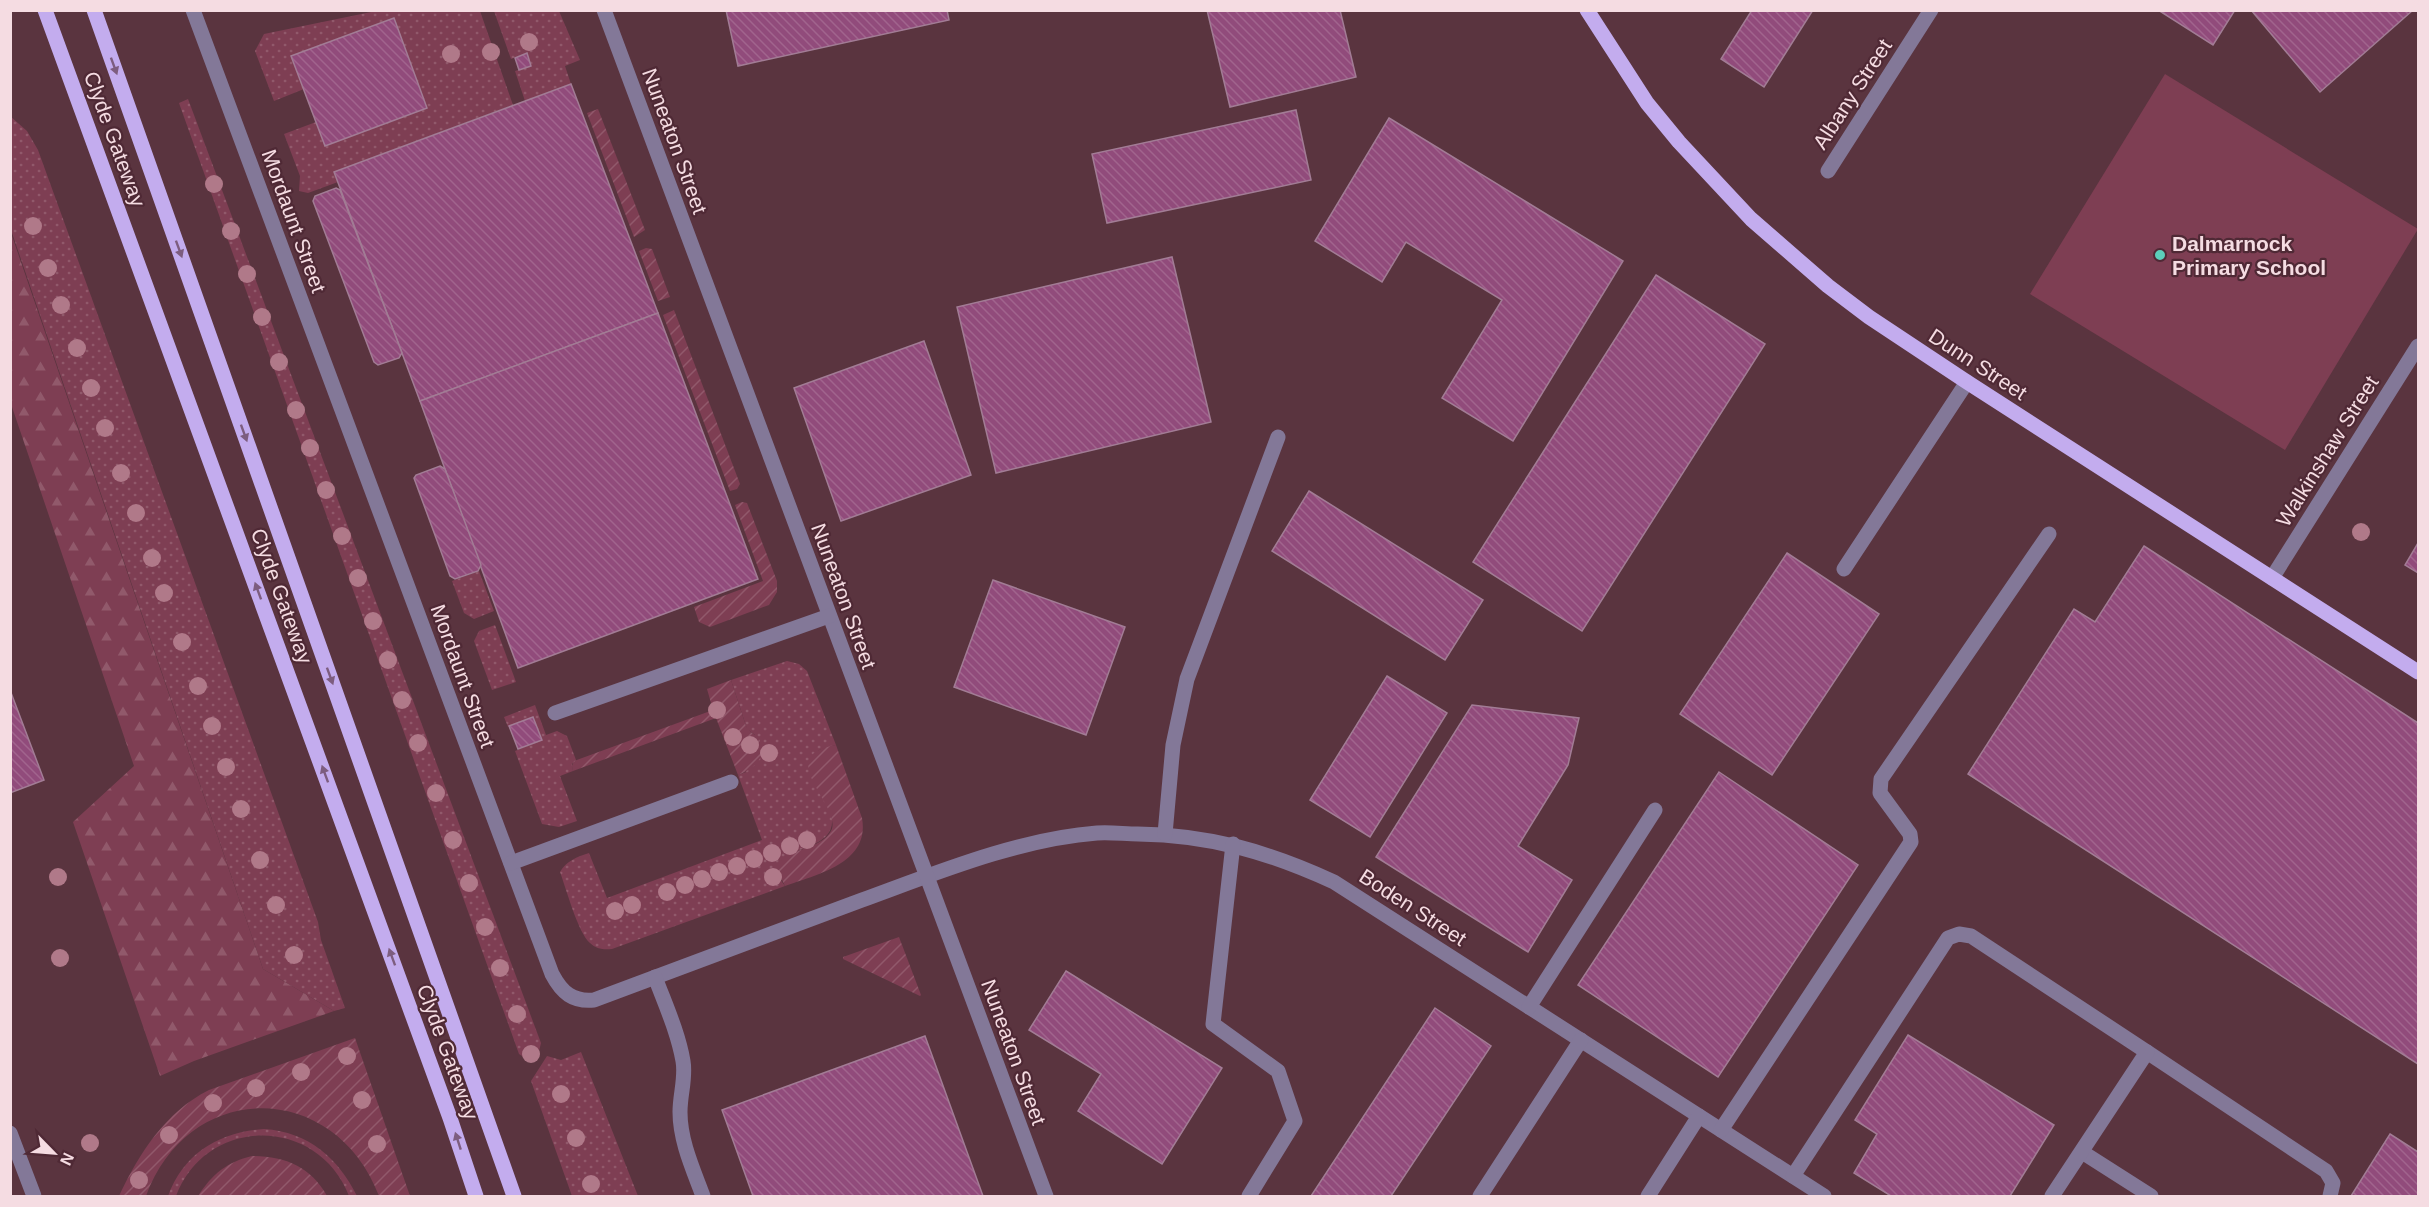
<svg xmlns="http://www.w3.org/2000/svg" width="2429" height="1207" font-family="Arial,sans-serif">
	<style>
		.grass { fill: url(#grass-dots) }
		.forest { fill: url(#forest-firs) }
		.garden { fill: url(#garden-furrows) }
		.pitch { fill: #7e3e53 }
		.building { fill: url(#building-back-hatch); stroke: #a27c95; stroke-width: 1.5 }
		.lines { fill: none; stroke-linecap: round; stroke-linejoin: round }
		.minor { stroke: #837898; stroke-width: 15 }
		.major { stroke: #c3acee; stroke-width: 15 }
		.tree { fill: #b07989 }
		.oneway { fill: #7d5d7f }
		.poi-dot { fill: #5cceba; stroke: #4f2935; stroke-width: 2 }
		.labels { text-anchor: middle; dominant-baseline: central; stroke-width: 4.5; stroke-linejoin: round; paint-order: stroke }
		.street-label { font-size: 21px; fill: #f5dce2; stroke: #4f2935 }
		.poi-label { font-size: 21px; font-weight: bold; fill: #f5dce2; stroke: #4f2935; text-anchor: start }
	</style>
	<defs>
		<pattern id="grass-dots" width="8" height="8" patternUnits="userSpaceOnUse" patternTransform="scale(1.5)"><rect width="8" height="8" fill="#7e3e53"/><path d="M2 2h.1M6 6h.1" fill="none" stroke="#91596b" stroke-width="1.8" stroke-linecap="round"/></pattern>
		<pattern id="forest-firs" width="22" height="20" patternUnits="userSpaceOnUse" patternTransform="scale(1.5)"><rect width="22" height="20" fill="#7e3e53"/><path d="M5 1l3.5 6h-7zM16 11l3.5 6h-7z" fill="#91596b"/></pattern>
		<pattern id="garden-furrows" width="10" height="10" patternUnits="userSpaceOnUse" patternTransform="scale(1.5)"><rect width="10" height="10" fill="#7e3e53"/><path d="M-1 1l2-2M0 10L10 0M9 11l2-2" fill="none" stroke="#91596b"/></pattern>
		<pattern id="building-back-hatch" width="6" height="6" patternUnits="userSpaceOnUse" patternTransform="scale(1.5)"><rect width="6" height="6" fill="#914b7b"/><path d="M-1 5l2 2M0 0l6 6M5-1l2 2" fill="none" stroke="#a1648d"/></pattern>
	</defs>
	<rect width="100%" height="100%" fill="#5a343f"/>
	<g class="grass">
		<path d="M376,11h104l33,94 -179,67 4,10 -30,11 -9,-2 1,-15 -16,-42 32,-12 9,24 102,-38 -33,-90 -90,71 -30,12 -19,-50 9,-17z"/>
		<path d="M494,11h65l21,49 -15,6 6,18 -46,17 -10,-30 16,-5 -4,-13 -16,6z"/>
		<path d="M188,99l353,944 -3,12 -10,5 -9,-6 -340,-951z"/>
		<path d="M10,116l17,15 11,19 280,772 3,18 24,68 -11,3 -71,-42 -252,-739z"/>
		<path d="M479,571l15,40 -20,8 -10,-6 -12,-32z"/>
		<path d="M495,625l21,57 -24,8 -18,-49 5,-10z"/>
		<path d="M787,661l12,3 8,7 29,74 -17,5 -10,13 22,50c8,32 -30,32 -49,46l-2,20 5,7 -173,63c-8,1 -16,0 -22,-6 -12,-10 -24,-55 -30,-71 6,-11 17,-15 29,-19l18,45 155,-58 -24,-65 8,-3 9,-37 -8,-6 -16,-49z"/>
		<path d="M535,705l11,30 11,-4 10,5 9,24 -4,4 1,7 -13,5 17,45 -18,6 -17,-3 -27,-73 27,-11 -9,-23 -25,10 -4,-10z"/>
		<path d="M581,1052l57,144h-66l-41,-115 16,-25 14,4z"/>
		<path d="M264,1129c45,3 74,29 93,67h-8c-31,-80 -142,-81 -173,0h-8c16,-43 51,-64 96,-67z"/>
	</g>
	<path class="forest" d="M10,230l253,739 71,42 -140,50 -34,15 -87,-254 61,-56 -123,-362z"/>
	<g class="garden">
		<path d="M598,109l47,121 -11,7 -47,-124z"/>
		<path d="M646,248l6,1 18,48 -12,4 -19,-50z"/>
		<path d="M674,310l66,174 -3,5 -7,2 -67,-176z"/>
		<path d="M742,502l5,1 30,78v11l-8,13 -59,22 -11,-5 -5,-15 69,-26 -28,-76z"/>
		<path d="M731,680c5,15 10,31 15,46 3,6 9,8 13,13 11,17 -7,31 -21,36l-22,-57 -143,53 -1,-5 2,-5 139,-51 -6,-21z"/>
		<path d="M836,745l26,73c8,45 -44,56 -77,68l-7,-14 4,-14c14,-9 40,-11 49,-27 13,-25 -61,-75 5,-86z"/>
		<path d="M899,937l22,58 -1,1 -77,-37v-2z"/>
		<path d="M355,1038l55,158h-31c-44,-116 -190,-118 -233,0h-27c20,-42 46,-84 90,-106z"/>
		<path d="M252,1156c33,0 59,11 75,40h-129c14,-22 29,-34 54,-40z"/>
	</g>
	<path class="pitch" d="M2165,74l253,155 -133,221 -255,-156z"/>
	<g class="building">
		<path d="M726,10h221l2,10 -211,46z"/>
		<path d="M1207,10h133l16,67 -126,30z"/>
		<path d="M1752,10h61l-49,77 -43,-28z"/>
		<path d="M2158,10h77l-22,35z"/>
		<path d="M2251,10h162l-93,82z"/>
		<path d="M394,18l33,90 -102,38 -34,-90z"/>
		<path d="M527,53l4,13 -12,4 -4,-12z"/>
		<path d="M571,84l87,229 -238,88 -86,-229z"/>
		<path d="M1296,110l15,70 -204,43 -15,-69z"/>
		<path d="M1389,118l234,143 -110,180 -71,-43 60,-98 -96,-58 -24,40 -67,-41z"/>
		<path d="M336,188l4,2 62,163 -3,5 -21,7 -4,-3 -61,-161 2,-5z"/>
		<path d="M1172,257l39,165 -215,51 -39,-166z"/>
		<path d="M1656,275l109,69 -183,287 -109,-69z"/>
		<path d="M658,313l100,266 -240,89 -98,-267z"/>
		<path d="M924,341l47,134 -130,46 -47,-133z"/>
		<path d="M440,466l5,3 36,96 -3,6 -23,8 -5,-3 -36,-98 2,-3z"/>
		<path d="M1309,491l174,109 -38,60 -173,-109z"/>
		<path d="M2418,543v30l-13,-8z"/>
		<path d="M2144,546l274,177v341l-450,-290 106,-165 21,13z"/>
		<path d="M1787,553l92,61 -107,161 -92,-61z"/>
		<path d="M993,580l132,47 -39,108 -132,-48z"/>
		<path d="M1387,676l60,37 -77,124 -60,-37z"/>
		<path d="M10,690l34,90 -34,13z"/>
		<path d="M1472,705l107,13 -11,47 -50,81 54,34 -44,72 -152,-95z"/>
		<path d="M533,717l9,23 -24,9 -9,-23z"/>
		<path d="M1719,772l139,93 -140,212 -140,-92z"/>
		<path d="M1066,971l156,97 -60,96 -84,-53 23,-37 -72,-44z"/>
		<path d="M1435,1008l56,38 -100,150h-80z"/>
		<path d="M1908,1035l146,90 -44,71h-119l-37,-23 23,-39 -22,-14z"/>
		<path d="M925,1036l58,160h-230l-31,-86z"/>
		<path d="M2390,1134l28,18v44h-67z"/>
	</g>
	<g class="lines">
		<g class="minor">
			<path d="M193,10l359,964c10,19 21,28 42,26 90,-33 179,-67 268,-100 74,-27 156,-61 235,-67 14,-1 28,1 41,1 72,1 131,18 196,48l490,314"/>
			<path d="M604,10l442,1186"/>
			<path d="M1828,171l103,-161"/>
			<path d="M1844,569l123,-187"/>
			<path d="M2272,578l146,-232"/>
			<path d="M555,713l274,-97"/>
			<path d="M1165,834l8,-89 14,-66 91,-242"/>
			<path d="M1233,844l-20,180 65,47 17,50 -46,75"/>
			<path d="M511,863l220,-81"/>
			<path d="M655,977c10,27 23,55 28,84 3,17 -3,33 -3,51 0,29 13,57 23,84"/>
			<path d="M1529,1007l126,-197"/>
			<path d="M2147,1052l179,119 7,12 -3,13"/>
			<path d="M1721,1130l190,-288 -1,-8 -30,-41 1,-14 168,-245"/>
			<path d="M10,1133l24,63"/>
			<path d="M2082,1152l69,44"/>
			<path d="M1793,1176l155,-238 11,-4 12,2 176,116 -95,144"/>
			<path d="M1480,1196l101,-156"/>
			<path d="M1648,1196l51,-80"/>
		</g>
		<g class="major">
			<path d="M45,10l405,1108 26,78"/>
			<path d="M94,10l420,1186"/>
			<path d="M1587,10l60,93 32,39 72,77 77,67 41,31 98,65 451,290"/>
		</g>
	</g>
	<g class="tree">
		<circle cx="529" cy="42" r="9"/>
		<circle cx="491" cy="52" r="9"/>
		<circle cx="451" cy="54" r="9"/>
		<circle cx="214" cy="184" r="9"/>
		<circle cx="33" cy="226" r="9"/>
		<circle cx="231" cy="231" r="9"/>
		<circle cx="48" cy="268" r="9"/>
		<circle cx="247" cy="274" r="9"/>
		<circle cx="61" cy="305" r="9"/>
		<circle cx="262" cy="317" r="9"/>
		<circle cx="77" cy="348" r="9"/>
		<circle cx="279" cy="362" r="9"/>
		<circle cx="91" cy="388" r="9"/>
		<circle cx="296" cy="410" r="9"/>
		<circle cx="105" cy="428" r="9"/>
		<circle cx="310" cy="448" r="9"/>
		<circle cx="121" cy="473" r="9"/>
		<circle cx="326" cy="490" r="9"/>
		<circle cx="136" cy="513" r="9"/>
		<circle cx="2361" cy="532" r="9"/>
		<circle cx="342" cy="536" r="9"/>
		<circle cx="152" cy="558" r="9"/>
		<circle cx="358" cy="578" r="9"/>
		<circle cx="164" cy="593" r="9"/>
		<circle cx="373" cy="621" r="9"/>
		<circle cx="182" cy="642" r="9"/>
		<circle cx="388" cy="660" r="9"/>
		<circle cx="198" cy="686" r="9"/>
		<circle cx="402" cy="700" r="9"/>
		<circle cx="717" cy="710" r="9"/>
		<circle cx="212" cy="726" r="9"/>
		<circle cx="733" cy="737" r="9"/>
		<circle cx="418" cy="743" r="9"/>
		<circle cx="750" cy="745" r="9"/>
		<circle cx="769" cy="753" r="9"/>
		<circle cx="226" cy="767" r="9"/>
		<circle cx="436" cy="793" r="9"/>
		<circle cx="241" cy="809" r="9"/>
		<circle cx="453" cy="840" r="9"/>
		<circle cx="807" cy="840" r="9"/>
		<circle cx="790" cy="846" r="9"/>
		<circle cx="772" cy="853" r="9"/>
		<circle cx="754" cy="859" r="9"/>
		<circle cx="260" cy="860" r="9"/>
		<circle cx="737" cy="866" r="9"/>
		<circle cx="719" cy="872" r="9"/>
		<circle cx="58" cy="877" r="9"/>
		<circle cx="773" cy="877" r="9"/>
		<circle cx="702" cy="879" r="9"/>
		<circle cx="469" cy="883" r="9"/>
		<circle cx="685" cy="885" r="9"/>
		<circle cx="667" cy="892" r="9"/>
		<circle cx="276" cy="905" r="9"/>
		<circle cx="632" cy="905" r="9"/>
		<circle cx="615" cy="911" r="9"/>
		<circle cx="485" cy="927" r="9"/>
		<circle cx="294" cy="955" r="9"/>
		<circle cx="60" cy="958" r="9"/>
		<circle cx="500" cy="968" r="9"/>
		<circle cx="517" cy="1014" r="9"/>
		<circle cx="531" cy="1054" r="9"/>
		<circle cx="347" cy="1056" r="9"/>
		<circle cx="301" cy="1072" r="9"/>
		<circle cx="256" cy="1088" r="9"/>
		<circle cx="561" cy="1094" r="9"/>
		<circle cx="362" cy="1100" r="9"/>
		<circle cx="213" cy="1103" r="9"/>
		<circle cx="169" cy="1135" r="9"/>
		<circle cx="576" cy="1138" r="9"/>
		<circle cx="90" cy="1143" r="9"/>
		<circle cx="377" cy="1144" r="9"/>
		<circle cx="139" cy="1180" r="9"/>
		<circle cx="591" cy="1184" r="9"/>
	</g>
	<defs><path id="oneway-solid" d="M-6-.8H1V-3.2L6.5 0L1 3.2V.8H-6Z" transform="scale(1.5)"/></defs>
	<g class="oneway">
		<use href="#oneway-solid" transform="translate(114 66) rotate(70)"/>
		<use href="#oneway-solid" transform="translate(179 249) rotate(70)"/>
		<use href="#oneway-solid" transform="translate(244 433) rotate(70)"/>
		<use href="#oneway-solid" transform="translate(258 591) rotate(-110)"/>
		<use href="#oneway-solid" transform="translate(330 676) rotate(70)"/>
		<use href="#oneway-solid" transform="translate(325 774) rotate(-110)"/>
		<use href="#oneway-solid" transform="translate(392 957) rotate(-110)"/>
		<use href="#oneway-solid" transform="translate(458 1141) rotate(-108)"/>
	</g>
	<circle class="poi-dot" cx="2160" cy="255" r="6"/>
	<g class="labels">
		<g class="street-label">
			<text transform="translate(1852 94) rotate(-57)">Albany Street</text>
			<text transform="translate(115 139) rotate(70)">Clyde Gateway</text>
			<text transform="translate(675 141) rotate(70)">Nuneaton Street</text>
			<text transform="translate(294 221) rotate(70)">Mordaunt Street</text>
			<text transform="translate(1978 364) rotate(33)">Dunn Street</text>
			<text transform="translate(2327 451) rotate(-58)">Walkinshaw Street</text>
			<text transform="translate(282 596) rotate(70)">Clyde Gateway</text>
			<text transform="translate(844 596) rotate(70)">Nuneaton Street</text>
			<text transform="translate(463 676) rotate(70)">Mordaunt Street</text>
			<text transform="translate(1413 907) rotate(33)">Boden Street</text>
			<text transform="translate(448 1052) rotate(70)">Clyde Gateway</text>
			<text transform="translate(1014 1052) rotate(70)">Nuneaton Street</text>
		</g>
		<g class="poi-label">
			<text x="2172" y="243">Dalmarnock<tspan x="2172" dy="24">Primary School</tspan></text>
		</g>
	</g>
	<rect width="2429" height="1207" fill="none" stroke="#f5dce2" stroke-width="24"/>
	<g transform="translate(54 1153) rotate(115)" stroke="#4f2935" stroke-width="4.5" paint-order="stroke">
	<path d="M0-4.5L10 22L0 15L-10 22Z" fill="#f5dce2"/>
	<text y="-9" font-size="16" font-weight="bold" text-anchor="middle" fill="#f5dce2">N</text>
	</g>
</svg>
